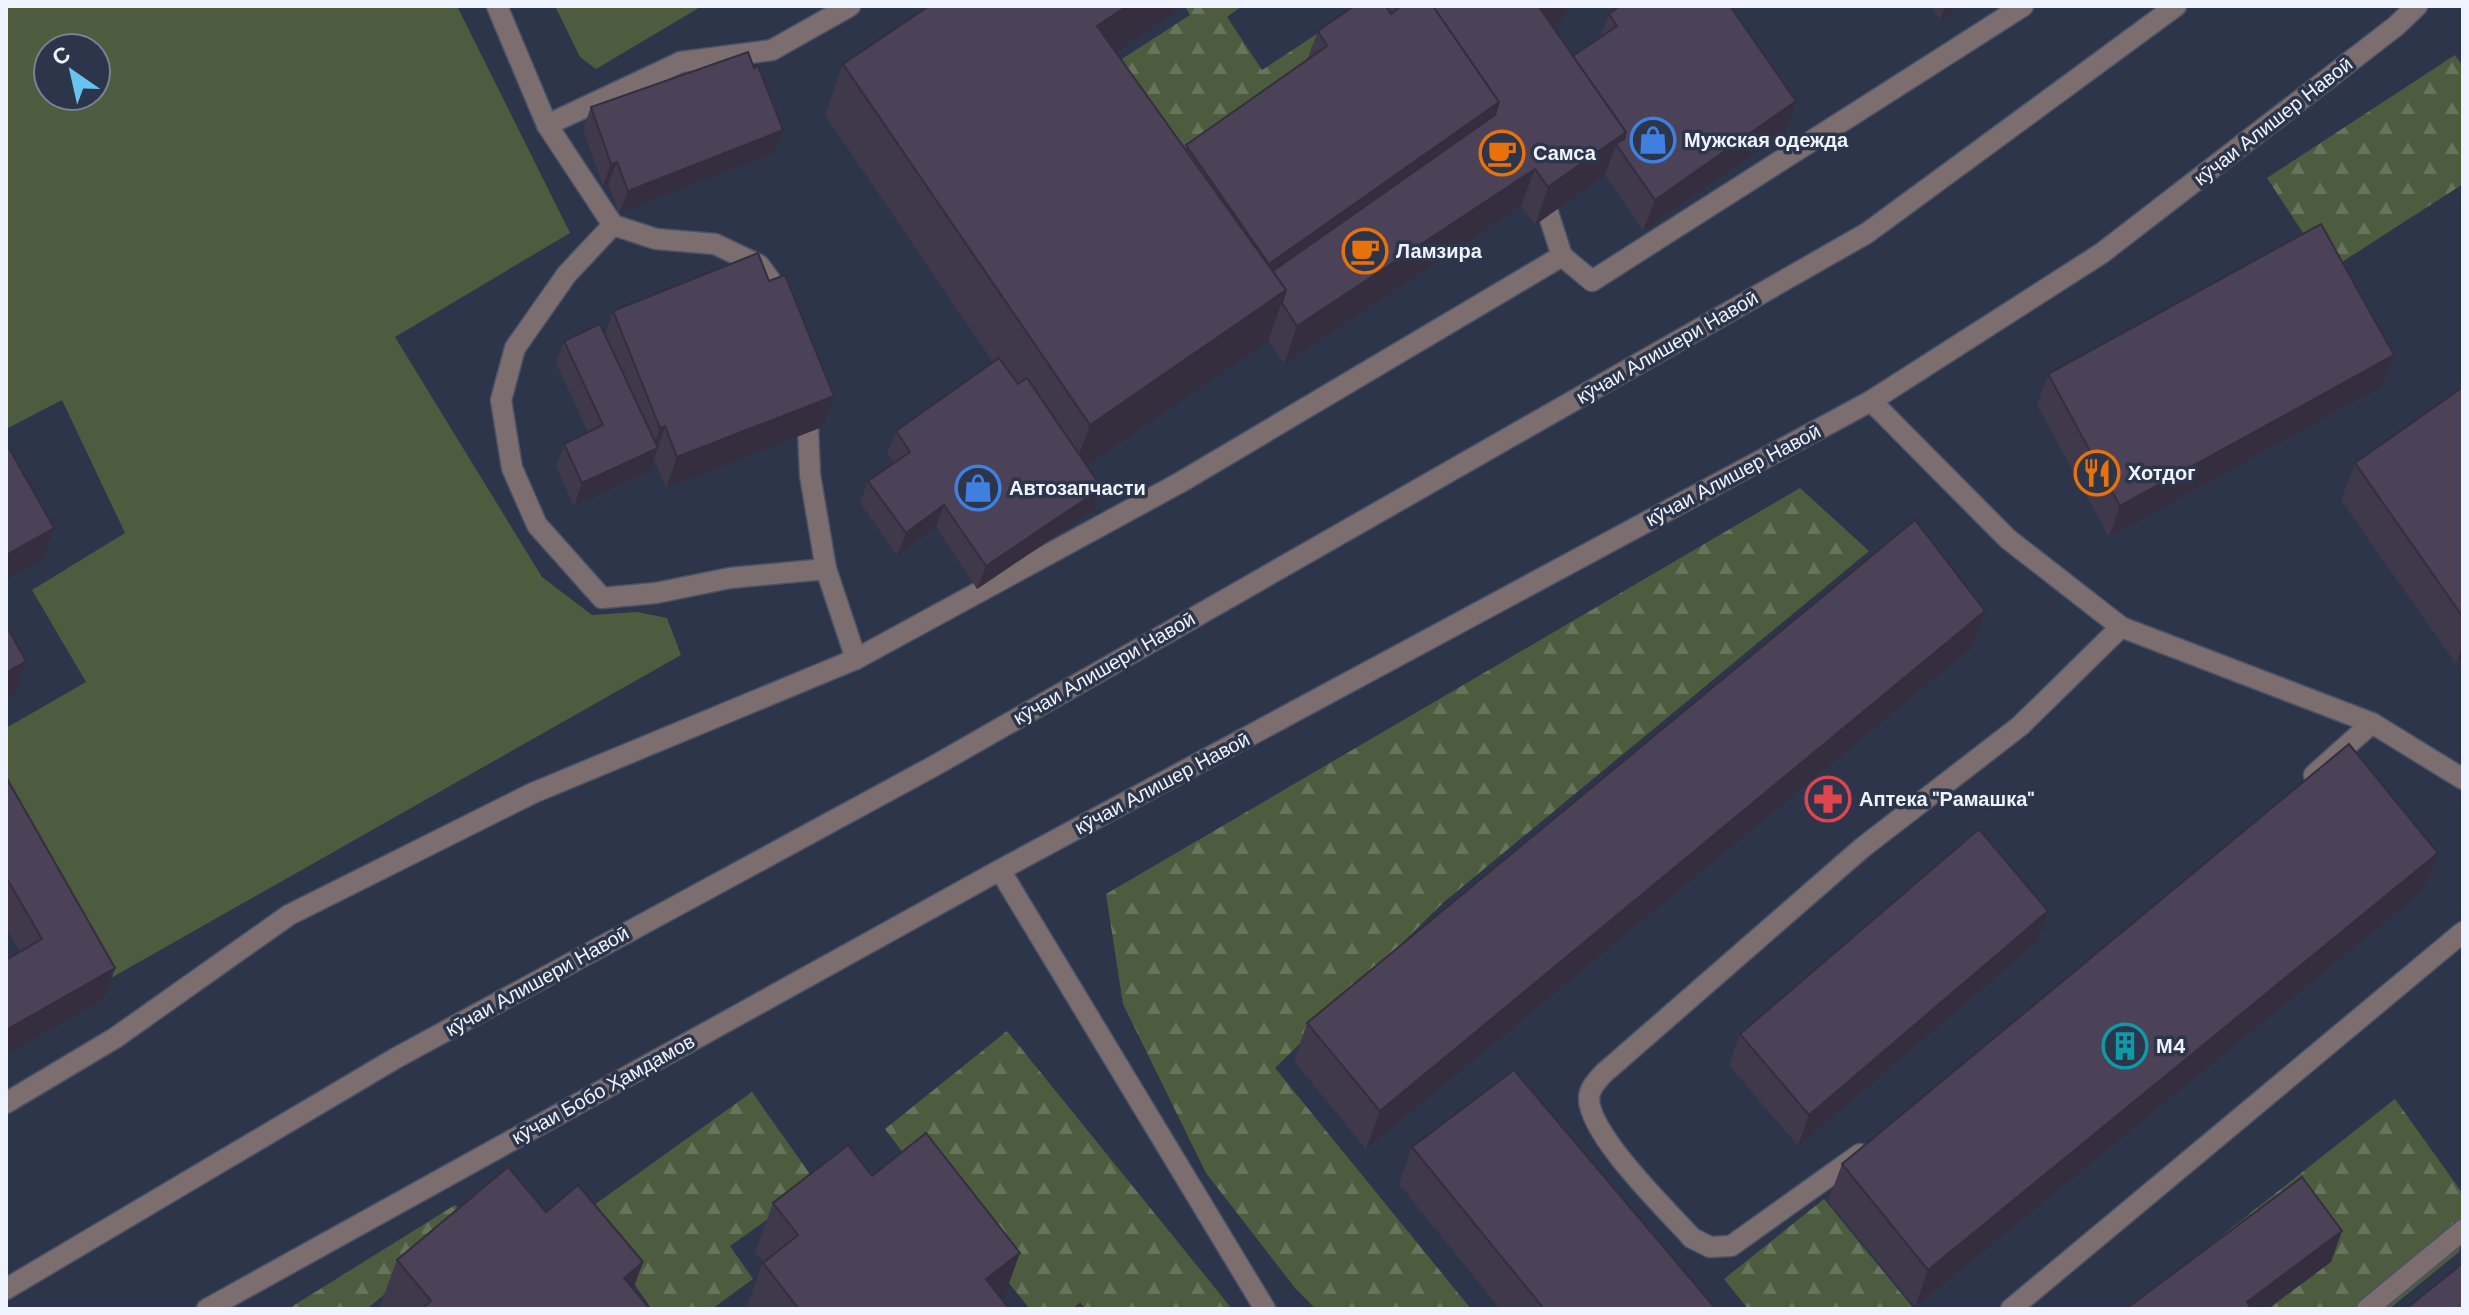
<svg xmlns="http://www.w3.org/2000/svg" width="2469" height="1315" font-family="'DM Sans',sans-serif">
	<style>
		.green { fill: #4d5c3f; fill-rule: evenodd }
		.forest { fill: url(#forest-firs) }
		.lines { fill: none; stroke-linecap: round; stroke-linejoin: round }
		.minor-casing { stroke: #4b5367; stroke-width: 23 }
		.minor { stroke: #7c6e6f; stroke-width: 20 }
		.wall { fill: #40394c }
		.shaded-wall { fill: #342e3e }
		.building { fill: #4b4258; stroke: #342e3e; stroke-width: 2 }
		.labels { text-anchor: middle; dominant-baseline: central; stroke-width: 7; stroke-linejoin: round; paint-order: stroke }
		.street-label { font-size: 20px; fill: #eef3fe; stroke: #2c354a }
		.poi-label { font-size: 20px; font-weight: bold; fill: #eef3fe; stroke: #2c354a; text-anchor: start }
	</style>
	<defs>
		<pattern id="forest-firs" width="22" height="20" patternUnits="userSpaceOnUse" patternTransform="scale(2)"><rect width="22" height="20" fill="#4d5c3f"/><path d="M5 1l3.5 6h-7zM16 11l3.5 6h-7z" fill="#67745c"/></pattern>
	</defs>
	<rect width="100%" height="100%" fill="#2c354a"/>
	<g class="green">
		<path d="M6,6h451l113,227 -175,104 147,240 50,38 45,-3 30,6 14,37 -570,323 -105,-187v-63l80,-46 -54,-92 93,-57 -63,-133 -56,29zM48,48h48v48h-48z"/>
		<path d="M555,6h147l-106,63 -16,-12z"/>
	</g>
	<g class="forest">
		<path d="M1185,6h57l-15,11 35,53 67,-44 31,47 -176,143 -90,-139 96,-62z"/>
		<path d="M2455,55l8,12v117l-135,87 -61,-93z"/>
		<path d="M1800,488l69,63 -425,351 -169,166 196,241h-155l-21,-21 -89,-115 -83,-169 -17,-110z"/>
		<path d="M1007,1031l225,278h-202l-130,-160 -15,-20z"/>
		<path d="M752,1092l65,92 -87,62 23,33 -41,30h-60l-69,-96z"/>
		<path d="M2395,1099l68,95v43l-4,15 -70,57h-260z"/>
		<path d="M1824,1199l90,110h-166l-24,-30z"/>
		<path d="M455,1205l15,17 -103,87h-79z"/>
	</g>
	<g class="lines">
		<g class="minor-casing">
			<g id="minor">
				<path d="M497,6l50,119 66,100 43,14 59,5 44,21 23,31 2,8"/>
				<path d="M547,125l134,-63 91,-12 78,-44"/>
				<path d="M1541,191l21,65"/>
				<path d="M613,225l-46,49 -52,74 -14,52 11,68 25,57 65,73 54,-5 74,-15 96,-9"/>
				<path d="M1871,401l137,138 113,88 251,96 91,56"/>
				<path d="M807,405l3,70 16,94 30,90"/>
				<path d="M2314,775l58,-52"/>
				<path d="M1000,870l265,439"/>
				<path d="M6,1103l109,-65 174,-123 244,-122 323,-134 325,-177 381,-226 30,25 431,-275"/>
				<path d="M1860,1154l-129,92 -21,1 -18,-9c-25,-28 -102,-102 -103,-139 0,-11 8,-18 15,-26l258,-225 158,-122 101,-99"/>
				<path d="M6,1289l390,-231 538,-292 933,-533 309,-227"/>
				<path d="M207,1309l793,-439 871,-469 231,-148 294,-227 21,-20"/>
				<path d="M2011,1309l452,-377"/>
				<path d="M2367,1309l96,-79"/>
			</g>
		</g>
		<use href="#minor" class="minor"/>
	</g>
	<g class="wall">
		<path d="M929,6h248l-2,6 -60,40 70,97 1,-4 121,-85 11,-29 36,-25h215l-5,12 -12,8 21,30 27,-19 9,-23 176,118 -142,99 -38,-56 -70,50 -14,-19 -237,158 -16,-24 -182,125 8,45 -117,79 -41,-62 -39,28 -37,-52 8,-22 26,-18 -7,-9 9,-23 97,-69 -168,-247 18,-51z"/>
		<path d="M1931,6h30l-21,14z"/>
		<path d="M754,68l29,62 -9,23 -155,60 -11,-29 -5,2 -20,-57 8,-22z"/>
		<path d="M613,311l209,116 -156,61 -12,-29 -4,12 -76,35 -18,-40 8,-22 24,-12 -32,-69 8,-22 41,-6z"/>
		<path d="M2394,355l-12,31 -273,151 -72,-132 11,-31z"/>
		<path d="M2463,387v272l-7,5 -115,-164 14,-37z"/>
		<path d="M1985,611l-14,37 -605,501 -72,-88 13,-38z"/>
		<path d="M6,777l109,191 -11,31 -98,56v-95l14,-8 -14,-24z"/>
		<path d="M2438,853l-14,37 -509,417 -87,-106 14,-37z"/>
		<path d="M2037,942l-239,204 -69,-81 11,-31z"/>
		<path d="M1412,1147l304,162h-216l-101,-125z"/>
		<path d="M872,1176l130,124 7,9h-263l17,-47 -8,-10 18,-49z"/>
		<path d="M546,1212l87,77 17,20h-271l18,-49z"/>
	</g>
	<g class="shaded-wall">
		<path d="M1127,6h50l-2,6 -96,65 18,-51z"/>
		<path d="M1540,6h29l-5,12 -39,26z"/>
		<path d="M1945,6h16l-21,14z"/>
		<path d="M1796,101l-11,31 -142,99 12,-31z"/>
		<path d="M1499,102l-18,51 -217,124 5,-13z"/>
		<path d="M783,130l-9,23 -155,60 9,-22z"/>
		<path d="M1626,132l-6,18 -4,-6 -11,31 -70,50 13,-38z"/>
		<path d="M617,162l-9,22 -5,2 8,-22z"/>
		<path d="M1535,169l-14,37 -237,158 13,-38z"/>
		<path d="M1286,290l-18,51 -197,135 19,-51z"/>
		<path d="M2394,355l-12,31 -273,151 11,-31z"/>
		<path d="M834,396l-12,31 -156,61 11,-31z"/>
		<path d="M665,426l-15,45 -76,35 8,-23 70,-32 8,-23z"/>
		<path d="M1102,488l-8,22 -117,79 9,-23z"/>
		<path d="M944,505l-8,22 -39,28 9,-22z"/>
		<path d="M54,528l-11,31 -37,20v-24z"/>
		<path d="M1985,611l-14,37 -605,501 14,-38z"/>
		<path d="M2463,645v14l-7,5z"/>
		<path d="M26,661l-11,32 -9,4v-24z"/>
		<path d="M2438,853l-14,37 -509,417 13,-37z"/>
		<path d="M2048,911l-11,31 -239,204 11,-31z"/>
		<path d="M115,968l-11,31 -98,56v-25z"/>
		<path d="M2342,1231l-11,31 -63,47h-23l2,-7z"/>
		<path d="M1020,1253l-18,49 -16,-23z"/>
		<path d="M643,1262l-17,47 -2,-31z"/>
	</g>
	<g class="building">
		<path d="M929,6h198l-30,20 189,264 -196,135 -247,-361z"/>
		<path d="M1354,6h32l5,8 10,-8h32l66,96 -230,162 -83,-119 141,-99 -9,-15z"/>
		<path d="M1433,6h107l-1,1 87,125 -78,55 -13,-18 -238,157 -15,-23 4,-13 -13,-19 222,-156 4,-13z"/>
		<path d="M1620,6h110l66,95 -141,99 -39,-56 8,-5 2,-7 -53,-76 44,-30 -8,-12z"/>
		<path d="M748,52l6,16 4,-2 25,64 -155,61 -11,-29 -6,2 -20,-57z"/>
		<path d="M2321,224l73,131 -274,151 -72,-132z"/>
		<path d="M758,253l11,28 16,-6 49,121 -157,61 -12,-31 -5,2 -47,-117z"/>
		<path d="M600,324l58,124 -76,35 -18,-39 39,-19 -39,-84z"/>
		<path d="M999,358l19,26 9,-6 75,110 -116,78 -42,-61 -38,28 -38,-52 42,-29 -14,-21z"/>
		<path d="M2463,387v230l-108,-154z"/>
		<path d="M6,443l48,85 -48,27z"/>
		<path d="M1915,520l70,91 -605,500 -73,-88z"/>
		<path d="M6,625l20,36 -20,12z"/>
		<path d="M2349,744l89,109 -510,417 -86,-106z"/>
		<path d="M6,777l109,191 -109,62v-70l36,-21 -36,-62z"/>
		<path d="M1979,829l69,82 -239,204 -69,-81z"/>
		<path d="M1514,1070l202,239h-172l-132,-162z"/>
		<path d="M926,1133l94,120 -34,26 23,30h-210l-36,-46 35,-28 -25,-32 75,-58 24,31z"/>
		<path d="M508,1167l38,45 32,-27 65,77 -19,16 26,31h-228l9,-8 -34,-41z"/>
		<path d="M2302,1177l40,54 -95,71 5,7h-126z"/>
		<path d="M2463,1263v46h-57z"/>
		<path d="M1080,1304l4,5h-10z"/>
	</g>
	<defs>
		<g id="shop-ring" transform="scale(2.3)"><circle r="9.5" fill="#2c354a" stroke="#3f7fe0" stroke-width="1.5"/><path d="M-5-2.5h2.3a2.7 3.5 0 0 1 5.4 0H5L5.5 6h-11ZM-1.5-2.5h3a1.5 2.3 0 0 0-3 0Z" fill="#3f7fe0"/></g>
		<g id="cafe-ring" transform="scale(2.3)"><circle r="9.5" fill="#2c354a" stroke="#e8710a" stroke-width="1.5"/><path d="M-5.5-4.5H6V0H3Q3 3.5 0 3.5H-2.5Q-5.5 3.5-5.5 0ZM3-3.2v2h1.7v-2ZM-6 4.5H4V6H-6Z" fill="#e8710a"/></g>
		<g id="restaurant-ring" transform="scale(2.3)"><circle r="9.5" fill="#2c354a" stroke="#e8710a" stroke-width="1.5"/><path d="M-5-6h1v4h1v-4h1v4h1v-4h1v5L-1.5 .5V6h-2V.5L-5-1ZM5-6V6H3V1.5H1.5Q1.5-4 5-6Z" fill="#e8710a"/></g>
		<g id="pharmacy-ring" transform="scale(2.3)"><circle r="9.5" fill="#2c354a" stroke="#e0444e" stroke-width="1.5"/><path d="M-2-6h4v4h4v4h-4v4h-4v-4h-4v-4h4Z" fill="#e0444e"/></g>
		<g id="building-ring" transform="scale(2.3)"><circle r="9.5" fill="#2c354a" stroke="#0f9aa8" stroke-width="1.5"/><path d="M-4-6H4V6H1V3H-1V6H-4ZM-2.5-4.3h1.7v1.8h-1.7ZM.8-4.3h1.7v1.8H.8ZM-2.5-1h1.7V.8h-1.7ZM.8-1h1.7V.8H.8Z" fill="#0f9aa8"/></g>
	</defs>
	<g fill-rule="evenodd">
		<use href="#shop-ring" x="1653" y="140"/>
		<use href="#cafe-ring" x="1502" y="153"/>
		<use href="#cafe-ring" x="1365" y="251"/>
		<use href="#restaurant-ring" x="2097" y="473"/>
		<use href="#shop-ring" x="978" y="488"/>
		<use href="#pharmacy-ring" x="1828" y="799"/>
		<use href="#building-ring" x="2125" y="1046"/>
	</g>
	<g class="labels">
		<g class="street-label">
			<text transform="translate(2273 121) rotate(-38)">кӯчаи Алишер Навоӣ</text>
			<text transform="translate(1667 347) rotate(-30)">кӯчаи Алишери Навоӣ</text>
			<text transform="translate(1733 475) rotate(-28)">кӯчаи Алишер Навоӣ</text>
			<text transform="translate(1104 668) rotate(-30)">кӯчаи Алишери Навоӣ</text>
			<text transform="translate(1162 783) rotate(-28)">кӯчаи Алишер Навоӣ</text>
			<text transform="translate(537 981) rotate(-29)">кӯчаи Алишери Навоӣ</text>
			<text transform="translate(603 1089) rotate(-29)">кӯчаи Бобо Ҳамдамов</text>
		</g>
		<g class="poi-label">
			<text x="1684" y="140">Мужская одежда</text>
			<text x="1533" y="153">Самса</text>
			<text x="1396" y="251">Ламзира</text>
			<text x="2128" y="473">Хотдог</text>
			<text x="1009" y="488">Автозапчасти</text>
			<text x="1859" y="799">Аптека "Рамашка"</text>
			<text x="2156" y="1046">М4</text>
		</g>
	</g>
	<rect width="2469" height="1315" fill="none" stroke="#eef3fe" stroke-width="16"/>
	<g transform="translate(72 72) rotate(326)"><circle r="38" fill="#2c354a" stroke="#7a8192" stroke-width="2"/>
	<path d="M0-6L14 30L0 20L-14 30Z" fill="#69c3f1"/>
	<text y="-12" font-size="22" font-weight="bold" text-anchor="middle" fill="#eef3fe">С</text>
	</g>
</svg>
